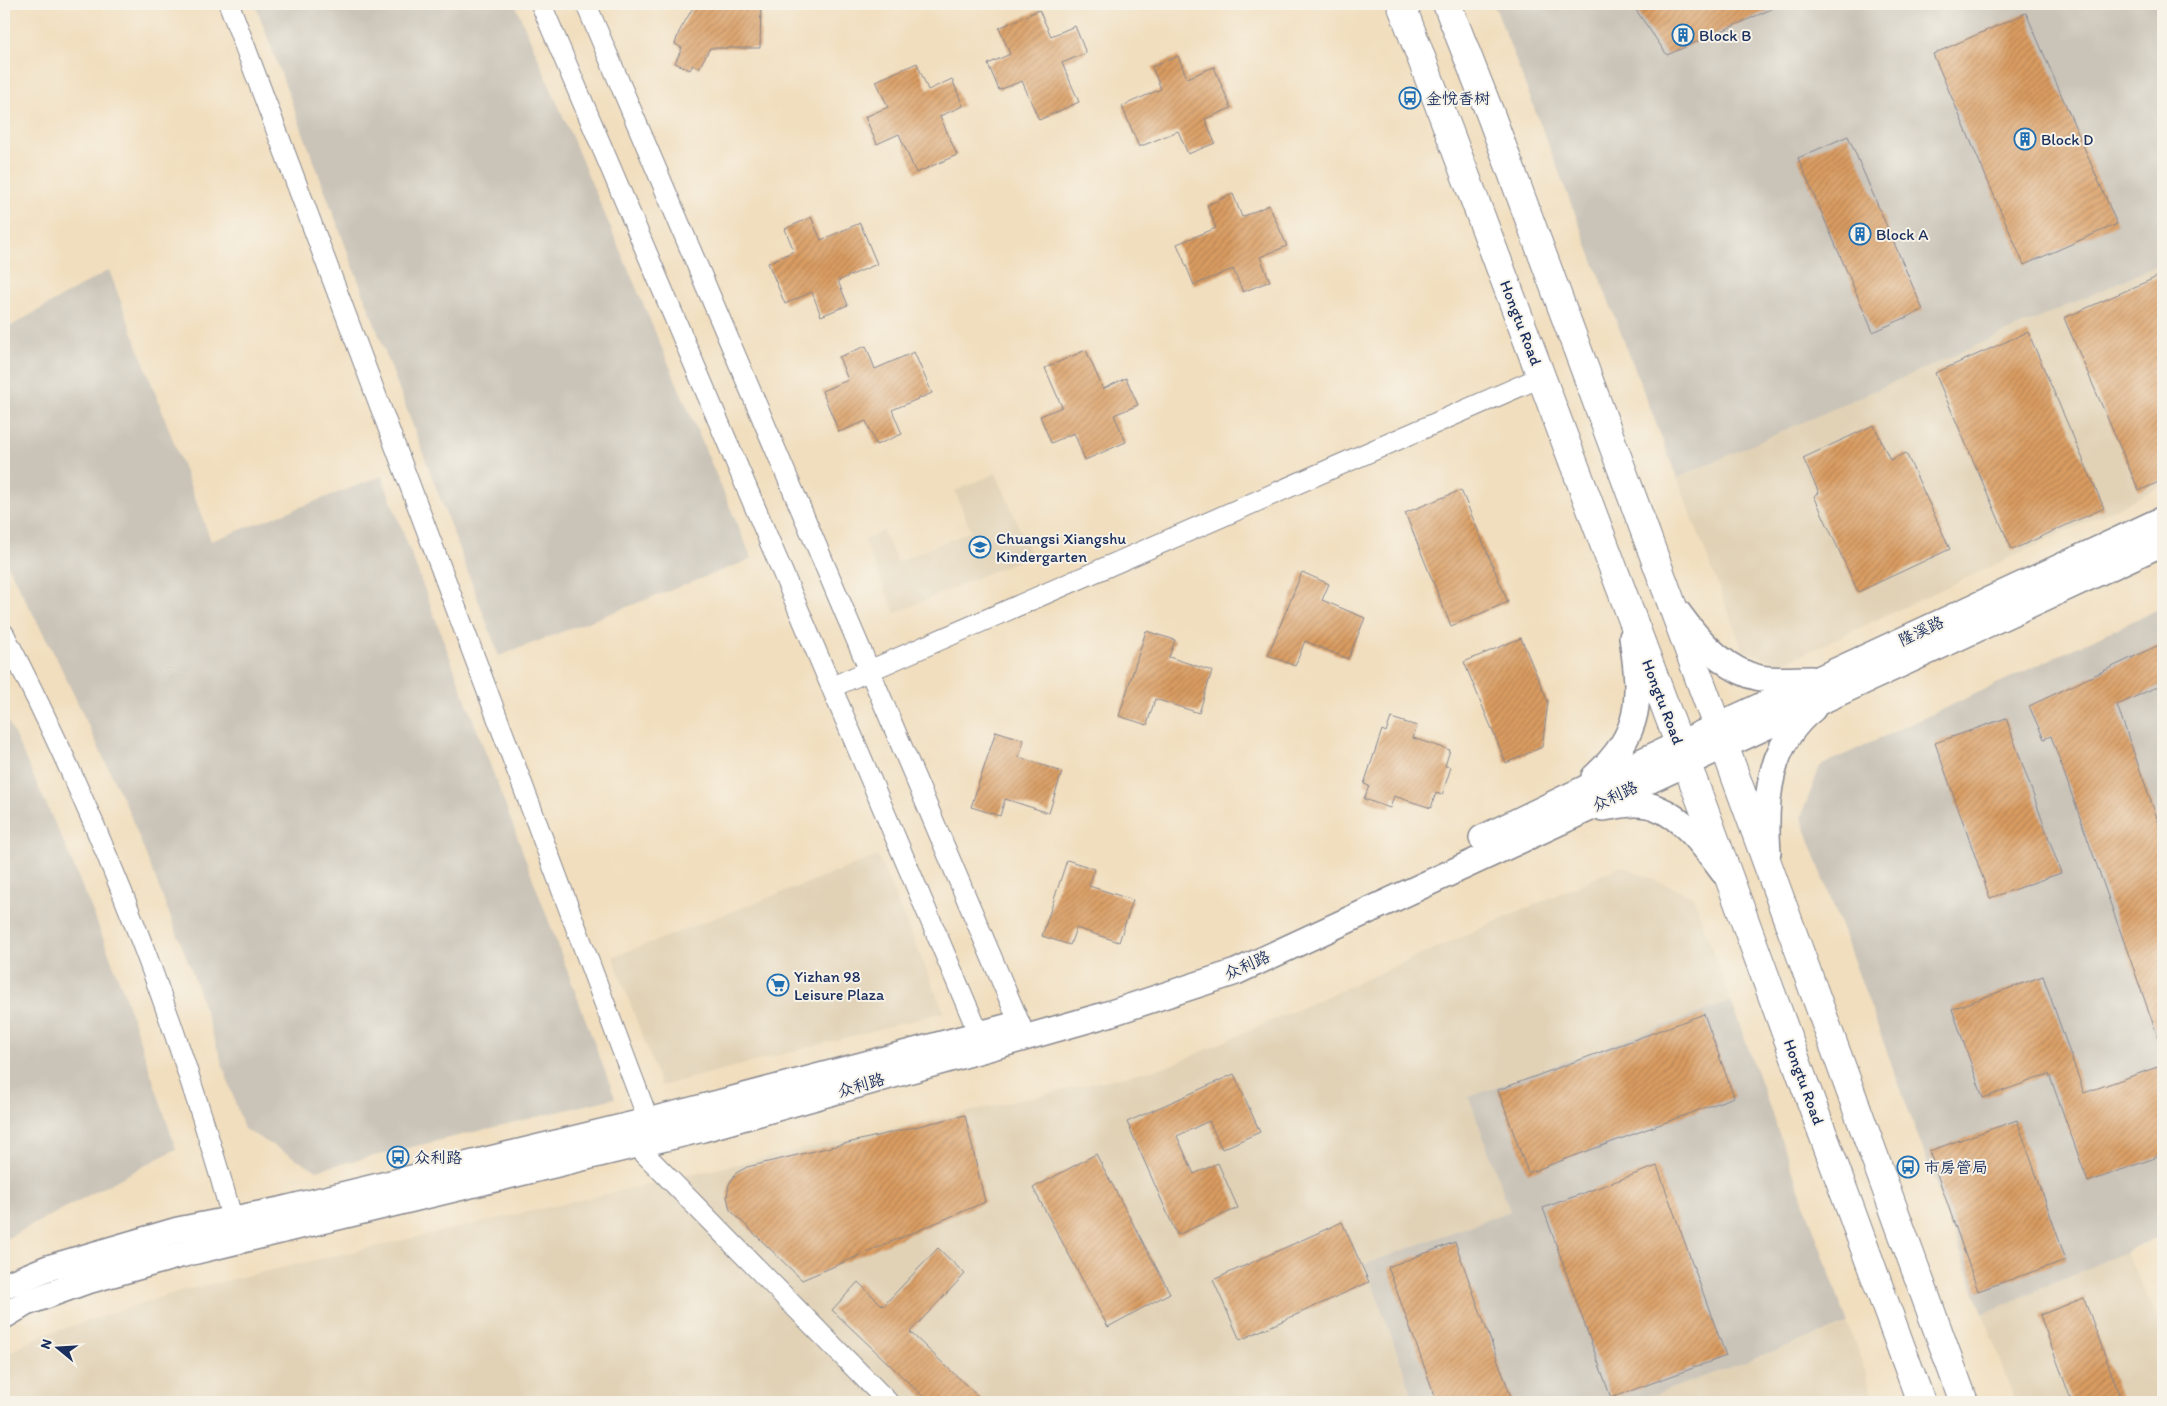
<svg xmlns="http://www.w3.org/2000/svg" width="2167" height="1406" font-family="Itim,'LXGW WenKai TC',sans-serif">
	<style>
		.built { fill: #e1d2b6 }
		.industrial { fill: #c9c3b8 }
		.building { fill: url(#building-hatch) }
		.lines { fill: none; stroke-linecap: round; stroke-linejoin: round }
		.minor-casing { stroke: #86868e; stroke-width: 22 }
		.tertiary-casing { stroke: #86868e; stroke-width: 28 }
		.secondary-casing { stroke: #86868e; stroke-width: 30 }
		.minor { stroke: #fff; stroke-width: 20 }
		.tertiary { stroke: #fff; stroke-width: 25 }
		.secondary { stroke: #fff; stroke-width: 28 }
		.labels { text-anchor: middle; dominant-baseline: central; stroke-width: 4; stroke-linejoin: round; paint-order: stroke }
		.poi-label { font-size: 16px; fill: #1b2f5e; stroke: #f7f3e8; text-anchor: start }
		.street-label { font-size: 16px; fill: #1b2f5e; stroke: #f7f3e8 }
	</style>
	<defs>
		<pattern id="building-hatch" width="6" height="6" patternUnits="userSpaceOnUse" patternTransform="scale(1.25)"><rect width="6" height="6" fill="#da9c61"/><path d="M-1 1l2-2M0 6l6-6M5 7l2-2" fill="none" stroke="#b08053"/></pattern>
	</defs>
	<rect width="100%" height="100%" fill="#f7f3e8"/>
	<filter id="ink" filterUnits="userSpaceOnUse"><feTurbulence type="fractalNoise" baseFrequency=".02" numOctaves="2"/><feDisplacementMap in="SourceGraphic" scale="10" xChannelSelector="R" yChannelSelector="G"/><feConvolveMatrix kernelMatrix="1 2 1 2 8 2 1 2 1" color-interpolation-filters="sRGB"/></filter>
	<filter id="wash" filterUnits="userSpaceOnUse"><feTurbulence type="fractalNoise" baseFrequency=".0096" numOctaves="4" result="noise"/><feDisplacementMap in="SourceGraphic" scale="20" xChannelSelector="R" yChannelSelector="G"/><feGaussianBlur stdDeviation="1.12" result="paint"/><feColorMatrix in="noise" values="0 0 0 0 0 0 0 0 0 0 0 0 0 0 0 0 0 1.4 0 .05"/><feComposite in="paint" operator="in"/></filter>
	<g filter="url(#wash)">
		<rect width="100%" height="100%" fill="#f1debe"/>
		<g class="built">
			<path d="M2163,263v223l-381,178 -39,-14 -66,-172z"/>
			<path d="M996,473l35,82 -136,58 -31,-73 19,-9 14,31 74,-31 -16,-40z"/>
			<path d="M878,856l66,156 -283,74 -48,-129z"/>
			<path d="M1622,866l71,30 38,105 -262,96 41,114 -145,53 50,138h-1411v-46l34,-19 142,-46 989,-225z"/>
			<path d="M2125,1251l38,78v73h-148l-32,-88z"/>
			<path d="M1848,1324l28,78h-241l213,-77z"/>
		</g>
		<g class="industrial">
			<path d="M255,4h260l237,555 -253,97z"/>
			<path d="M1494,4h669v259l-486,215z"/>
			<path d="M109,270l102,271 171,-65 233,622 -299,72 -72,-41 -53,-160 -62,-157 -72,-153 -53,-100v-229z"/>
			<path d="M2163,607v628l-180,79 -182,-497 19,-51z"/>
			<path d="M4,712l59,129 32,76 29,76 52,156 -172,91z"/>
			<path d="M1731,1001l117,323 -213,78h-220l-50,-138 145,-53 -41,-114z"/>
		</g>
		<g id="blocks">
			<g class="building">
				<path d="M695,4h66l-1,44h-50l-11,20 -6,-3 -3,5 -15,-7 7,-15 -7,-4 4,-12z"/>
				<path d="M1632,4h151l-116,51z"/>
				<path d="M1039,10l12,26 24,-10 11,27 -24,10 17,39 -40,18 -17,-39 -23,9 -11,-26 22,-10 -11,-26z"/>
				<path d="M2026,13l91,211 -93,41 -91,-211z"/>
				<path d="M1178,56l9,22 27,-11 17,41 -26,11 10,24 -27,11 -10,-23 -39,16 -17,-41 39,-17 -9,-22z"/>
				<path d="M917,63l11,27 24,-11 11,27 -23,10 17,39 -41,18 -17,-39 -22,10 -12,-27 23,-10 -12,-26z"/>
				<path d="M1848,136l75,174 -50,22 -75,-174z"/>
				<path d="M1233,194l9,23 27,-12 18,41 -27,11 10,24 -27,11 -10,-23 -39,16 -17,-41 39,-16 -9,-23z"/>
				<path d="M811,217l10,23 39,-17 17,41 -39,17 10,24 -27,11 -9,-24 -27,12 -17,-41 26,-12 -9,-22z"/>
				<path d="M2157,277l6,15v188l-24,11 -75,-173z"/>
				<path d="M2028,332l76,176 -92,42 -77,-177z"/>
				<path d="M866,346l9,23 39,-17 18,41 -40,17 10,24 -26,11 -10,-24 -27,11 -17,-41 26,-11 -9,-23z"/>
				<path d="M1086,350l17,39 23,-11 12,27 -24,10 12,27 -41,18 -11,-27 -23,10 -11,-27 22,-9 -17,-39z"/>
				<path d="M1874,425l16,35 16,-7 44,96 -92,43 -44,-96 5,-3 -16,-35z"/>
				<path d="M1461,490l47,112 -57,24 -46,-113z"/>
				<path d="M1302,572l27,12 -7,16 43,18 -17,41 -43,-18 -10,25 -27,-11z"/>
				<path d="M1146,631l29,9 -6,17 43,14 -13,42 -44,-14 -8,26 -28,-9z"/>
				<path d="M1521,638l27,64 -6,45 -36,16 -42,-101z"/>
				<path d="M2163,643v41l-46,21 46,130v210l-2,1 -110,-310 -7,3 -15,-33z"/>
				<path d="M1391,718l26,8 -4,12 37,12 -5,16 6,1 -9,28 -6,-2 -5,15 -37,-12 -4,12 -26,-9 5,-13 -5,-2 18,-54 4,2z"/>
				<path d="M2006,718l55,155 -71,25 -55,-155z"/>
				<path d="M996,731l28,9 -5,17 43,15 -13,41 -44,-14 -5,17 -29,-9z"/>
				<path d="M1067,860l28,9 -6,17 44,14 -14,42 -43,-14 -6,17 -28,-9z"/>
				<path d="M2043,976l41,117 79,-28v90l-75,27 -39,-108 -66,24 -31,-89z"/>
				<path d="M1704,1014l30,83 -206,76 -30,-83z"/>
				<path d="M1234,1074l26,58 -38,17 -13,-28 -32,15 17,38 24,-11 20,45 -61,27 -50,-113z"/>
				<path d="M965,1115l20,87 -183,78 -72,-70 -3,-13 2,-13 7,-11 11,-6z"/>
				<path d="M2017,1120l49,140 -88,31 -49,-140z"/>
				<path d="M1096,1154l74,139 -62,34 -75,-139z"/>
				<path d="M1657,1166l69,190 -115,42 -68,-190z"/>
				<path d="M1342,1222l27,60 -129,58 -27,-60z"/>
				<path d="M1455,1242l58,160h-76l-49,-135z"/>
				<path d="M938,1248l27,26 -55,58 74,70h-55l-97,-92 26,-28 25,24z"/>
				<path d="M2084,1298l38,104h-50l-32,-87z"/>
			</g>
		</g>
	</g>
	<g filter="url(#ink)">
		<use href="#blocks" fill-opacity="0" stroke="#86868e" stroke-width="1"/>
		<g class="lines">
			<g class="minor-casing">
				<g id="minor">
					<path d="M229,4l425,1131"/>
					<path d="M541,4l443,1042"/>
					<path d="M586,4l439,1032"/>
					<path d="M4,634c99,191 175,391 232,598"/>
					<path d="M832,687l709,-310"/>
					<path d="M636,1145l252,257"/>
				</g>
			</g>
			<g class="tertiary-casing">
				<g id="tertiary">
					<path d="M1677,611c20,28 48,60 83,67 17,3 34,1 51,1"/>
					<path d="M1594,777c49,-45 47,-77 38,-140"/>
					<path d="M1603,808c17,-3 37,-7 54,0 28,11 48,40 66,64"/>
					<path d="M1482,838l162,-78 519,-241"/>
					<path d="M1768,852c-4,-52 1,-109 45,-143"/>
					<path d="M4,1286l44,-18 130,-38 102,-20 408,-99 329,-87"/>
					<path d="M4,1316l22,-13 58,-21 96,-27 523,-126 402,-114 131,-43 927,-429"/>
				</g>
			</g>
			<g class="secondary-casing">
				<g id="secondary">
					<path d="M1401,4l308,819 212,579"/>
					<path d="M1447,4l44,112 233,629 240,657"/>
				</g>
			</g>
			<use href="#minor" class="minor"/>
			<use href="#tertiary" class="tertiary"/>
			<use href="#secondary" class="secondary"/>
		</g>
	</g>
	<defs>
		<g id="building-ring" transform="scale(1.125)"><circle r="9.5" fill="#f7f3e8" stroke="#1f6fb2" stroke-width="1.5"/><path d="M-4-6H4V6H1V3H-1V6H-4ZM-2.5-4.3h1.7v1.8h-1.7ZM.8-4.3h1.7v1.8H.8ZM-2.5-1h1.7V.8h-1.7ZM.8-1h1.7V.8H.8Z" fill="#1f6fb2"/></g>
		<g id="bus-ring" transform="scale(1.125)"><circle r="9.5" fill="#f7f3e8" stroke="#1f6fb2" stroke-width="1.5"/><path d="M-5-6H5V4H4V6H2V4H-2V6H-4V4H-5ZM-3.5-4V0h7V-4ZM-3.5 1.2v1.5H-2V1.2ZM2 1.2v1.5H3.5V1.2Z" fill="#1f6fb2"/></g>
		<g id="school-ring" transform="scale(1.125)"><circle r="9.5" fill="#f7f3e8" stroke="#1f6fb2" stroke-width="1.5"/><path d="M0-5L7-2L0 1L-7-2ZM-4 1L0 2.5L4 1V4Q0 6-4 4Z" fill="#1f6fb2"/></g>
		<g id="supermarket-ring" transform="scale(1.125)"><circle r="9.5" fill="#f7f3e8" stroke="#1f6fb2" stroke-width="1.5"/><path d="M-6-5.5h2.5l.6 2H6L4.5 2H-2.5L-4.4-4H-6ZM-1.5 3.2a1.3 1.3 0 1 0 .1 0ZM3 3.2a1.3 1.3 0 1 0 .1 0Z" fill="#1f6fb2"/></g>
	</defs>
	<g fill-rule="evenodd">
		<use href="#building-ring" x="1683" y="35"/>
		<use href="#bus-ring" x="1410" y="98"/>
		<use href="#building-ring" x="2025" y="139"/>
		<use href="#building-ring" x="1860" y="234"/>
		<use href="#school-ring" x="980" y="547"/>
		<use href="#supermarket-ring" x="778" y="985"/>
		<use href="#bus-ring" x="398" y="1157"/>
		<use href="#bus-ring" x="1908" y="1167"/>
	</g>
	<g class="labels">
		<g class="poi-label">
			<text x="1699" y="35">Block B</text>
			<text x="1426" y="98">金悦香树</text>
			<text x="2041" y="139">Block D</text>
			<text x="1876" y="234">Block A</text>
			<text x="996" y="538">Chuangsi Xiangshu<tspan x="996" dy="18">Kindergarten</tspan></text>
			<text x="794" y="976">Yizhan 98<tspan x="794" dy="18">Leisure Plaza</tspan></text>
			<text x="414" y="1157">众利路</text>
			<text x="1924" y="1167">市房管局</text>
		</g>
		<g class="street-label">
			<text transform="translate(1521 323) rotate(69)">Hongtu Road</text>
			<text transform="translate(1921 631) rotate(-25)">隆溪路</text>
			<text transform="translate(1663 702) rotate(69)">Hongtu Road</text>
			<text transform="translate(1615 796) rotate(-25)">众利路</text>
			<text transform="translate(1247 965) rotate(-24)">众利路</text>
			<text transform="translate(1804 1082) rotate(70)">Hongtu Road</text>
			<text transform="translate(861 1085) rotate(-16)">众利路</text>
		</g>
	</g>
	<rect width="2167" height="1406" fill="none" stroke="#f7f3e8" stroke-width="20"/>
	<g transform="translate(58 1348) rotate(288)" stroke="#f7f3e8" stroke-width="4" paint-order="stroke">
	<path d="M0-4L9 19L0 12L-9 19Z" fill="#1b2f5e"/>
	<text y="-8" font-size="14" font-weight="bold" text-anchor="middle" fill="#1b2f5e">N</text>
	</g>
</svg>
